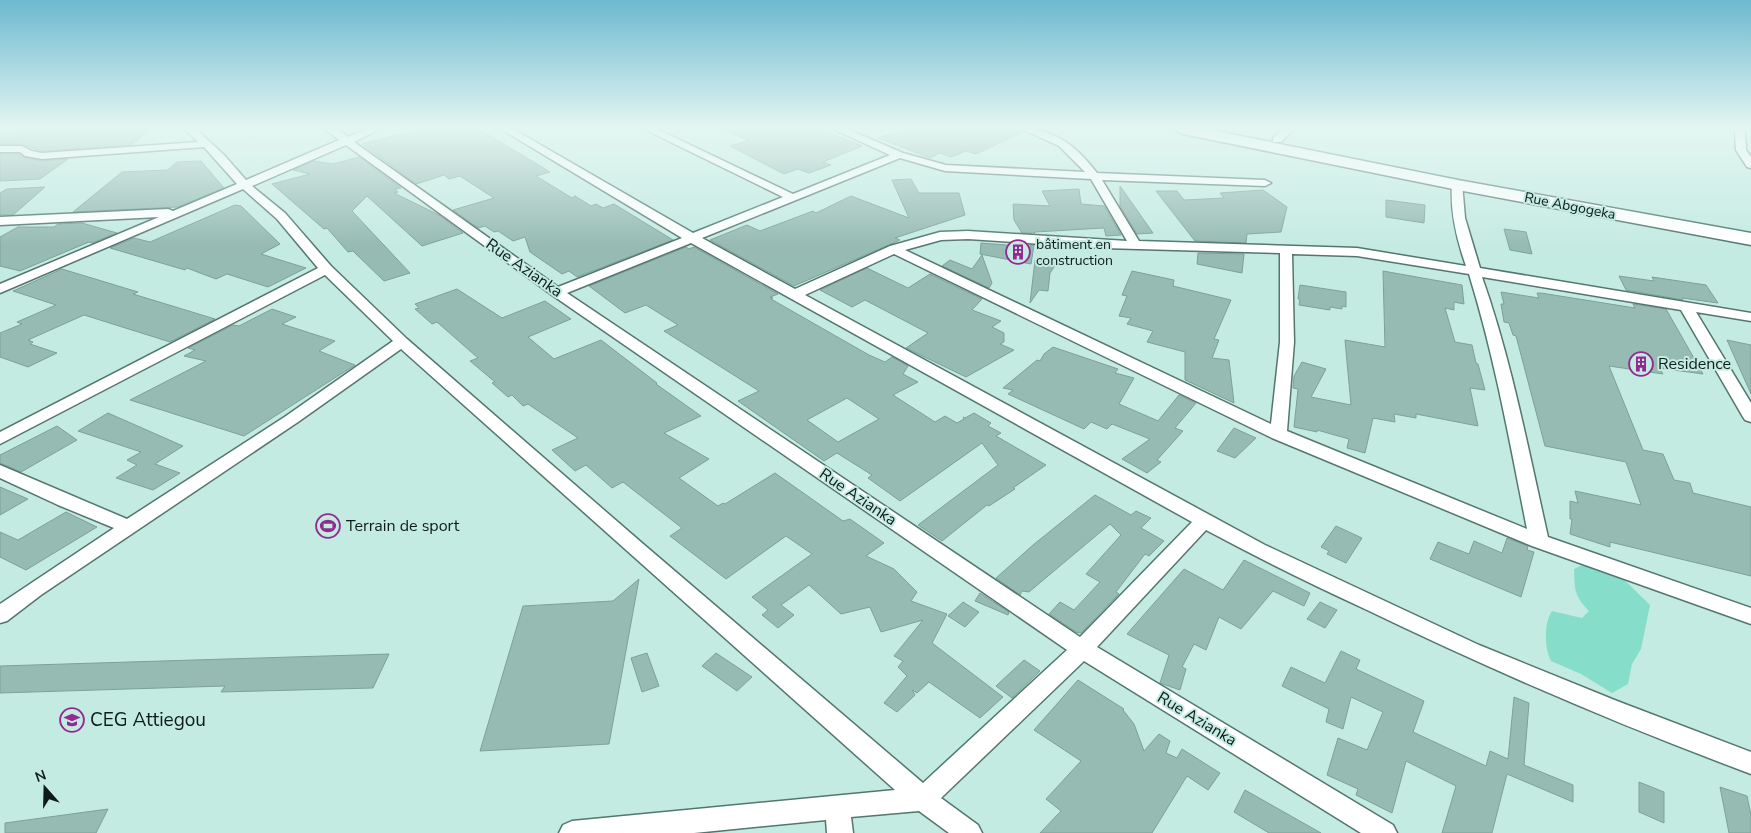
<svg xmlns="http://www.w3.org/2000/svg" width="1751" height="833" font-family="'Nunito Sans',sans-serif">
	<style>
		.green { fill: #86ddca }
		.building { fill: #96bbb2; stroke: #7da199; fill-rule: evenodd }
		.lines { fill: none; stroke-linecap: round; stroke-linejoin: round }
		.minor-casing { stroke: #53766e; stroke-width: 3 }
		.primary-casing { stroke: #53766e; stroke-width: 3 }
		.minor { fill: #fff; fill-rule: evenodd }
		.primary { fill: #fff; fill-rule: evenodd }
		.labels { text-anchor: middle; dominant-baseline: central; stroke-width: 4; stroke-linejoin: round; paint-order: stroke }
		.far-street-label { font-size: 14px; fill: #0d1c19; stroke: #c4ebe2 }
		.far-poi-label { font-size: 14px; fill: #0d1c19; stroke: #c4ebe2; text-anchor: start }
		.street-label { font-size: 16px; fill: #0d1c19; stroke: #c4ebe2 }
		.poi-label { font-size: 16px; fill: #0d1c19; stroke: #c4ebe2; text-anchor: start }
		.near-poi-label { font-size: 19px; fill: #0d1c19; stroke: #c4ebe2; text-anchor: start }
	</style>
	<rect width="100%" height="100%" fill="#c4ebe2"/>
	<path class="green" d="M1586,563l28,7 36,35 -9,44 -9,15 -4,20 -16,9 -31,-19 -30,-13c-7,-14 -7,-38 1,-50l30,7 7,-7c-15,-16 -14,-20 -15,-42z"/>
	<g class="building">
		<path d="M32,129h120l-21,16 -89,6 -20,-7h-22v-13z"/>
		<path d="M422,129h57l71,43 -14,4 36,22 3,-2 16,10 5,-2 7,4 11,-4 59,36 -96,37 -8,-6 -7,3 -32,-22 -5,-15 -12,4 -15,-10 -4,1 -9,-6 -7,2 -25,-18 41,-12 -34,-22 -11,3 -5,-4 -28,9 -54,-40z"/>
		<path d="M723,129h97l42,17 -39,16 8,3 -22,8 -11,-4 -14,5 -54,-28 19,-5z"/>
		<path d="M906,129h114l3,3 -47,22 -10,-3 -15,6 -11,-4 -10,5 -52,-20z"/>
		<path d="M0,154h19l6,4 17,3 26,-2 -28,20 -40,2z"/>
		<path d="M359,157l42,31 -6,1 3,3 -4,1 45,22 24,18 -41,13 -55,-50 -15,15 58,62 -26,8 -31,-30 -5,1 -21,-24 -3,1 -52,-45 38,-10 -17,-4 21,-9 19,3z"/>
		<path d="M201,161l23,27 -46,19 -105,5 49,-40 46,-2 9,-8z"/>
		<path d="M911,179l8,14h40l6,22 -70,23 5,2 -106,46 -84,-46 37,-15 13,6 53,-20 3,2 35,-17 58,22 -17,-38z"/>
		<path d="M1120,186l33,47 -16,1 -17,-28z"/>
		<path d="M45,187l-32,28h-13v-22l7,-4z"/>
		<path d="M1079,189l2,15 23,2 17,29 -15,1 -2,-8 -69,4v1h-13l-8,-13 -1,-16 37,2 -8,-15z"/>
		<path d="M1263,190l24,17 -6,25 -34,2 -1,9 -51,-2 -39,-50h21l7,9 40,-2 -4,-5z"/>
		<path d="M1386,200l39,5 -1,18 -38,-6z"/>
		<path d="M235,205l6,1 39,38 -19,10 45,14 -38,19 -41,-13 -11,5 -29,-11 -2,2 -75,-22 24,-10 16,4z"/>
		<path d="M82,223l35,10 -25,10 -3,-1 -69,29 -20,-5v-29l18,-10h36l4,-3z"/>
		<path d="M1504,229l22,3 6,22 -22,-4z"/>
		<path d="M981,243l50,4 -1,-2h4l-3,19 -51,-10z"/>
		<path d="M686,247l3,2 5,-2 84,47 -8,3 3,1 -2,1 98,56 16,7 7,-5 16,9 -5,8 15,8 -25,13 42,27 10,-6 12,7 7,-4 -1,-2 2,1 9,-5 17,10 -3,3 13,7 -5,3 50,29 -33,23 2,1 -26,17 -2,-1 -45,36 -24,-16 80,-60 -16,-22 -82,58 -32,-23 4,-3 -35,-22 -13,8 -86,-60 21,-10 -95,-60 14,-6 -32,-20 -21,8 -36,-27zM847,398l32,21 -41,23 -31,-22z"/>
		<path d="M1198,253l46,1 -2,19 -45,-9z"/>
		<path d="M982,255l10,28 -3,5 -47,-22 8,-6 22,9z"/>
		<path d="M1035,260l21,4 -6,9 -2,18 -9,-1 -9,13z"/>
		<path d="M867,268l41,20 22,-14 52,25 -10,11 29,11 -9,6 12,6v9l-4,2 14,6 -48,27 -60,-29 22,-15 -63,-33 -13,7 -32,-17z"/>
		<path d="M62,269l76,23 -5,2 82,25 -45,23 -86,-27 -56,25 5,2 -3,2 27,9 -29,14 -28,-10v-24l22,-9 -5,-2 39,-17 -43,-14z"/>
		<path d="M1132,271l42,9 -1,6 58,14 -17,39 5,1 -7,18 17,2 5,43 -49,-23v-28l-38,-10 6,-11 -26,-7 4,-6 -12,-2 8,-20 -5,-1z"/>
		<path d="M1383,271l79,14 2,19 -10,-2v8l-9,-2 10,34 17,3 4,18 2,1 7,26 -15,-2 8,38 -62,-12v4l-22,-4 1,8 -22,-4 -8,35 -18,-5 2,-9 -32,-9v2l-23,-5 4,-38 -5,-1 1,-12 8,-14 24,7 -15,28 40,8 -6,-65 40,7z"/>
		<path d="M1619,276l35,5 -2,-4 54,8 12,18 -36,-5 1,2 -57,-10z"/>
		<path d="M1300,285l46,7v15l-4,-1v3l-12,-2v3l-31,-5 1,-6h-2z"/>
		<path d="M457,289l45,29 43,-17 26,18 -43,18 26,22 47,-19 56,43 -1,1 45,32 -37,17 45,26 -30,19 39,28 5,-3 2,1 50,-31 68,48 7,-2 34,24 -18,13 28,13 23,23 -6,9 36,13 -15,29 71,54 -23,21 -51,-36 -12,11 -5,-3 3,5 -18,17 -13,-9 23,-27 -9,-9 5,-6 -9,-5 29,-36 -42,12 -11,-25 -29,7 -32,-29 -28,20 13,10 -16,13 -16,-13 6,-5 -16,-13 60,-43 -26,-18 -60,43 -56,-43 12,-8 -59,-46 -11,6 -26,-23 -11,6 -23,-21 26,-12 -50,-34 -5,2 -11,-11 -4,2 -16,-14 3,-1 -25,-21 8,-3 -41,-36 -5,2 -17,-15 4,-1 -4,-4z"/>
		<path d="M1501,292l38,6 -2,-5h4l94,15 -2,-4 33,5 37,65 -44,-6 4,6 -54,-8 34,84 20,4 11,26 16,3 3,10 58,14v69l-141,-34v5l-40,-13 2,-15h-2v-18l8,2 -3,-12 66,14 -15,-43 -81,-16 -29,-110 -3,-1 -4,-12 -5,-1 -3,-18h3z"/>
		<path d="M272,309l24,8 -14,7 53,17 -16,10 36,14 -111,71 -114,-36 76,-39 -22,-5 11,-6 -7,-2 45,-23 6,1z"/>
		<path d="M1727,340l24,5v49z"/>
		<path d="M1053,347l65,22 -3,4 19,5 -15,26 37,16 2,1 21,-26 17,8 -21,25 8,3 -26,29 4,2 -14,11 -25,-14 28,-20 -38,-15 -5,5 -16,-7 -7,7 -76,-35 5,-4 -10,-2 34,-28 3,1 4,-7z"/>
		<path d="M108,413l75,33 -28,18 25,9 -27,17 -37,-12 21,-13 -10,-5 14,-8 -63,-21z"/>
		<path d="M57,426l20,14 -56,32 -21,-9v-8z"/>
		<path d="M1234,428l22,10 -21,20 -18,-7z"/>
		<path d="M0,487l28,12 -28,16z"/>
		<path d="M1095,495l36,20 5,-4 15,7 -10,10 23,13 -15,15 -4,-2 -29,38 3,2 -38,39 -5,-1 -27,-18 11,-12 14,8 26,-28 -14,-8 35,-39 -11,-11 -81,68 -7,-1 -2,4 -24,-17 37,-33z"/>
		<path d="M66,512l31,15 -71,43 -26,-13v-25l18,8z"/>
		<path d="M1336,526l26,12 -16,25 -19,-9 2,-3 -8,-4z"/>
		<path d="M1507,538l21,8 -1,4 7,2 -13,45 -91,-38 8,-17 31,12 5,-13 28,12z"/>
		<path d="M1244,560l66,33 -6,13 -31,-15 -32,38 -22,-12 -13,33 -12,-6 -12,23 4,2 -6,21 -20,-7 9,-28 -42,-21 57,-65 39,21z"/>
		<path d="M639,579l-30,165 -129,7 43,-145 90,-5z"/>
		<path d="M980,593l29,19 -1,3 -33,-14z"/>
		<path d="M963,602l16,10 -14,15 -17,-11z"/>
		<path d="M1320,602l17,8 -12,18 -18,-9z"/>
		<path d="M1341,651l19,9 -4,9 68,32 -11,31 73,34 4,-15 18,8 6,-62 15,6 -5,62 49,20v17l-66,-28 -15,59h-50l14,-47 -50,-25 -14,52 -36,-18 2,-6 -31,-14 11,-37 29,12 16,-38 -32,-15 -8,32 -17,-7 3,-13 -47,-23 9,-19 34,16z"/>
		<path d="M647,653l12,33 -17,6 -11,-34z"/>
		<path d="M716,653l36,24 -15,14 -35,-25z"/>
		<path d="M389,654l-16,34 -152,4 4,-6 -225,7v-27z"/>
		<path d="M1024,660l16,11 -28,27 -16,-12z"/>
		<path d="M1078,680l46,29 -1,1 11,14 10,27 15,-17 11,7 -4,12 11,5 5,-9 38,24 -12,17 -21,-14 -35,57h-112l21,-22 -15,-12 35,-38 -47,-31z"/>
		<path d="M1639,782l25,10v31l-25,-11z"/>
		<path d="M1720,787l27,9 4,19v18h-22z"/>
		<path d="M1245,790l76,43h-52l-35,-21z"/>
		<path d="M108,809l-12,24h-91v-10z"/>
	</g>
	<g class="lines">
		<g class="minor-casing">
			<g id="minor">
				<path d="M185,129h11l28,26 22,25 93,-40 -14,-11h12l11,8 18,-8h14l-26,13 204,145 124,-49 -181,-109h12l180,104 90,-36 -139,-68h13l136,65 97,-39 -57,-26h14l56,24 43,12 139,7 -26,-26 -37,-17c34,0 55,18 75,44l168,7 6,3 -6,3 -163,-6 37,61 218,7 109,18c-9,-26 -16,-53 -14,-81l6,-3 4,1 3,35 15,50 271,45v8l-55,-9 55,91v19l-6,-2 -2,-3 -62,-107 -199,-33c30,85 46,172 66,260l203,71v16l-219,-78 -260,-108 -378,-184 -89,41 460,250 214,100 138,56 134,51v22c-131,-49 -260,-104 -386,-165 -54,-25 -107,-51 -159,-79l-109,117 296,178 4,8h-36l-277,-172 -143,137 37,27 4,8h-33l-30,-22 -68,6 2,16h-26l-1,-13 -132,13h-135l4,-8 9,-4 323,-31 -494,-441 -103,73 -257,173 -34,26 -7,2v-19l114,-76 -56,-23 -58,-27v-13l127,54 159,-103 107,-75 -68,-66 -325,169v-12l318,-164 -41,-49 -34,-30 -243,104v-9l159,-67 -159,8v-8l168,-8 5,2 64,-27 -33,-37 -162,12 -17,-3 -5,-4h-20v-6h22l10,5 10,2 156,-11zM346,145l206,150 515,355 -144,133 -281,-240 -235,-204 -76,-73 -46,-53 -33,-27zM900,158l45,13 146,8 36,62 -159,-10 -28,1 -50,14 -95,43 -93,-51zM968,239l135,9 177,5v89l-9,82 -366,-174 36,-10zM691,243l501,279 -112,115 -513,-344zM1292,254l65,2 112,18c26,84 41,169 58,255l-240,-98 7,-89z"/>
				<path d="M1283,129h11l-13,13h-8v-4z"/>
				<path d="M1735,129h10l1,21 5,7v11l-4,-1 -11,-17z"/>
			</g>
		</g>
		<g class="primary-casing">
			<path id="primary" d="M1175,129h31l252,51 293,53v12l-293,-55 -275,-56 -5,-2z"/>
		</g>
		<use href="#minor" class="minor"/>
		<use href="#primary" class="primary"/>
	</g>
	<linearGradient id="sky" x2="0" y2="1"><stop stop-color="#6db9d0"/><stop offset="0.52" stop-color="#e4f6f2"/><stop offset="1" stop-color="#e4f6f2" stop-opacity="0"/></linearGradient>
	<rect width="1751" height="246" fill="url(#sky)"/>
	<defs>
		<g id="building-ring" transform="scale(1.25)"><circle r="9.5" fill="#c4ebe2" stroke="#922a8f" stroke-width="1.5"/><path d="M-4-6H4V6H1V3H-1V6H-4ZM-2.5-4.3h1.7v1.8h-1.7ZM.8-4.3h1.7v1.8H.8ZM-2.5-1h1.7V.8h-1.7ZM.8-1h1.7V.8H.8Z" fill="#922a8f"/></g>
		<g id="stadium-ring" transform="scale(1.25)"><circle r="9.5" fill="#c4ebe2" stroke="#922a8f" stroke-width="1.5"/><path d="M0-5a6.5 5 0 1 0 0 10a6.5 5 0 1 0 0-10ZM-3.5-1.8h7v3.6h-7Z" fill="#922a8f"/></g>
		<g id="school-ring" transform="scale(1.25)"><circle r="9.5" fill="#c4ebe2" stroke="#922a8f" stroke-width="1.5"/><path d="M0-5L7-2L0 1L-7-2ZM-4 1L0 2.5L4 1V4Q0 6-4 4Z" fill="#922a8f"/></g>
	</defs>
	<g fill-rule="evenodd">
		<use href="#building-ring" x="1018" y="252"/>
		<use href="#building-ring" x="1641" y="364"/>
		<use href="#stadium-ring" x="328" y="526"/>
		<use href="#school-ring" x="72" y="720"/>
	</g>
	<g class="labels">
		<g class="far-street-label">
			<text transform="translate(1570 206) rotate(11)">Rue Abgogeka</text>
		</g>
		<g class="far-poi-label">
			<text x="1036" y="244">bâtiment en<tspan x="1036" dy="16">construction</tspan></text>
		</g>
		<g class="street-label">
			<text transform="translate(524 268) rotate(35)">Rue Azianka</text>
			<text transform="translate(858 497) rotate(34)">Rue Azianka</text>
			<text transform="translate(1197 719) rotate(31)">Rue Azianka</text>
		</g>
		<g class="poi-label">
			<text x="1658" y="364">Residence</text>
			<text x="346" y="526">Terrain de sport</text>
		</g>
		<g class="near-poi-label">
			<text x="90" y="720">CEG Attiegou</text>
		</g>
	</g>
	<g transform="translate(45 788) rotate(340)" stroke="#c4ebe2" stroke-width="4" paint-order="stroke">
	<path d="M0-4L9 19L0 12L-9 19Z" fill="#0d1c19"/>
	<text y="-8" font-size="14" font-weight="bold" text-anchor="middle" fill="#0d1c19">N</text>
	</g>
</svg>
